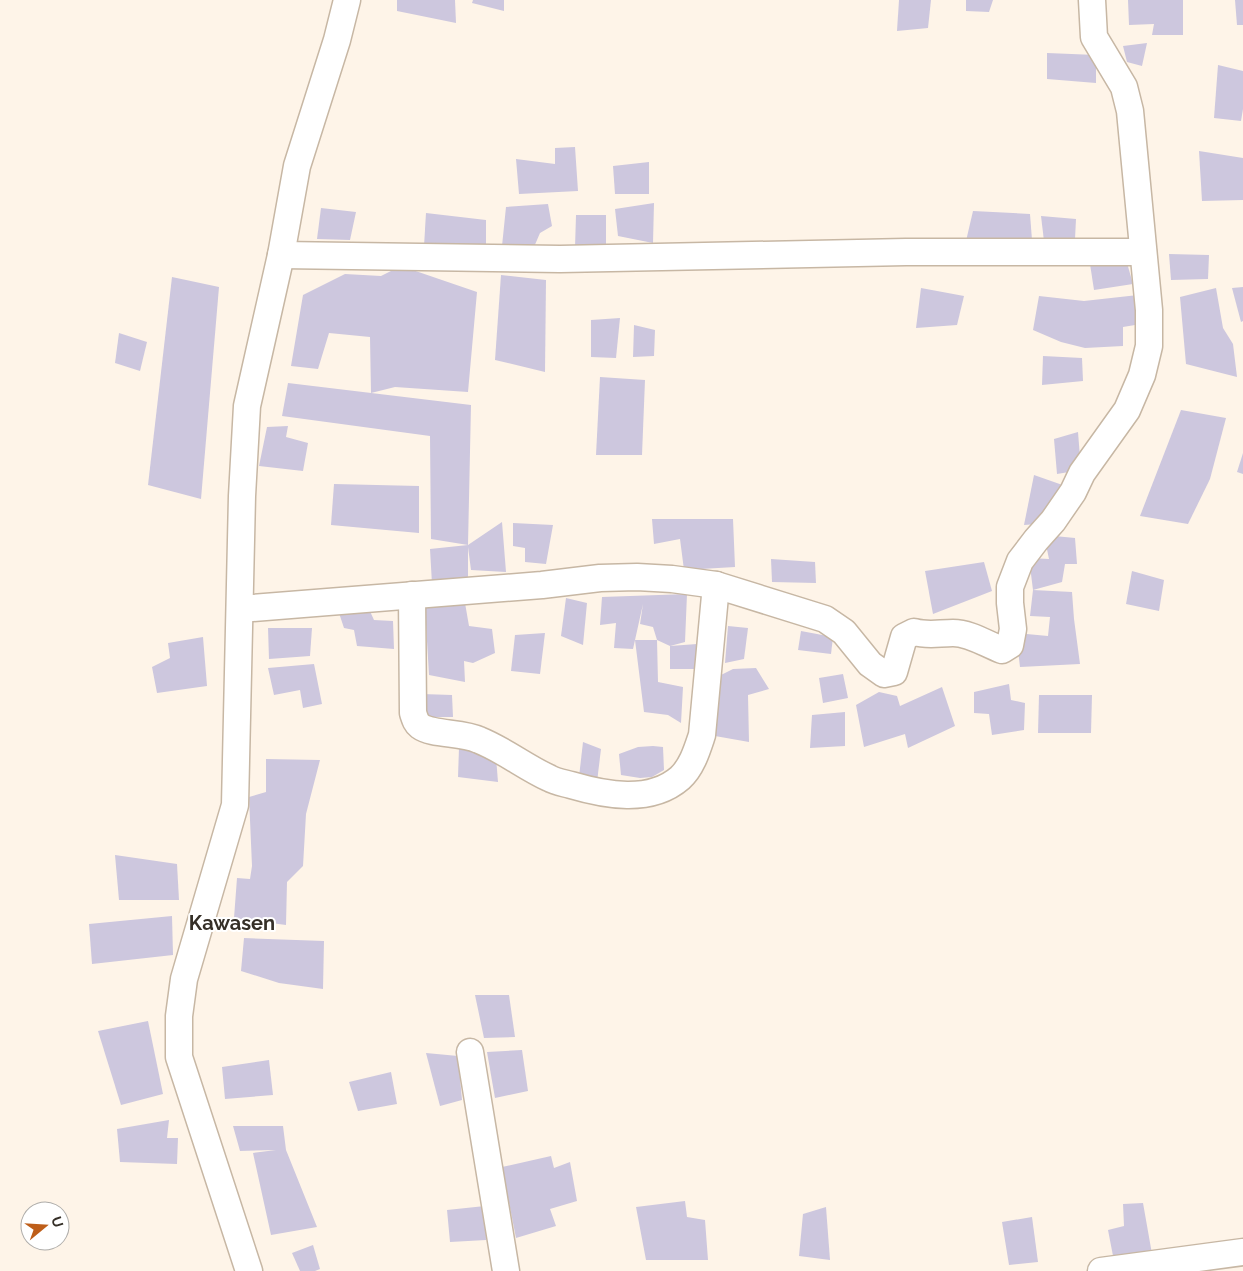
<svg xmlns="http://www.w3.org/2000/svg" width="1243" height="1271" font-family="Raleway,sans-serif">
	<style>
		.building { fill: #cdc7de }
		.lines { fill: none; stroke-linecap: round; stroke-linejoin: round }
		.street-casing { stroke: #c7b7a4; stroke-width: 29 }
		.street { stroke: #fff; stroke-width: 26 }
		.labels { text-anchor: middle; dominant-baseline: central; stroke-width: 4; stroke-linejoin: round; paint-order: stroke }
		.quarter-label { font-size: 20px; font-weight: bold; fill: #352f27; stroke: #fff }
	</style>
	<rect width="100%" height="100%" fill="#fef4e8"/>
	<g class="building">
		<path d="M397,0h58l1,23 -59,-12z"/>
		<path d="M473,0h31v11l-32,-8z"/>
		<path d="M899,0h32l-3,28 -31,3z"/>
		<path d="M966,0h27l-4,12 -23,-1z"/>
		<path d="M1128,0h55v35h-31l2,-11 -25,1z"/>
		<path d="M1235,0h8v25h-6z"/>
		<path d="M1147,43l-5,23 -15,-4 -4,-16z"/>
		<path d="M1047,53l49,2v28l-49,-4z"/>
		<path d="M1218,65l25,6v38l-2,12 -27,-3z"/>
		<path d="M575,147l3,44 -59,3 -3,-35 39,5v-16z"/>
		<path d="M1199,151l44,7v42l-41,1z"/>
		<path d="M649,162v32h-34l-2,-28z"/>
		<path d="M654,203l-1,40 -35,-7 -3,-27z"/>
		<path d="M548,204l4,22 -12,7 -6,14 -32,-1 4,-39z"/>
		<path d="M321,208l35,4 -6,28 -33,-1z"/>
		<path d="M973,211l57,3 2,26 -66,1z"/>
		<path d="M426,213l60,7v26h-62z"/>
		<path d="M576,215h30v32l-31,1z"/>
		<path d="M1041,216l35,3 -1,20 -31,2z"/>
		<path d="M1169,254l40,1 -1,24 -37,1z"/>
		<path d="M1127,263l6,21 -39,6 -4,-26z"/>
		<path d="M401,266l76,26 -9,100 -73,-5 -24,6 -1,-56 -41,-4 -11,36 -27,-3 12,-71 42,-21 36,2z"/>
		<path d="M501,275l45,5 -1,92 -50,-12z"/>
		<path d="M172,277l47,10 -18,212 -53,-14z"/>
		<path d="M1243,287v34l-2,1 -9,-34z"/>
		<path d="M921,288l43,8 -7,29 -41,3z"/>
		<path d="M1216,288l7,40 10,16 4,33 -51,-13 -6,-67z"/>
		<path d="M1138,295l3,29 -18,3v19l-38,2 -24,-6 -28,-12 6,-34 45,5z"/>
		<path d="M620,318l-4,40 -25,-1v-37z"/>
		<path d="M634,325l21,5 -1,26 -21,1z"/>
		<path d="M119,333l28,9 -7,29 -25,-8z"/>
		<path d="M1043,356l39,2 1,23 -41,4z"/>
		<path d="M600,377l45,3 -3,75h-46z"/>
		<path d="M288,383l183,22 -3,140 -37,-6 -1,-103 -148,-20z"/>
		<path d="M1181,410l45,8 -16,61 -22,45 -48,-8z"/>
		<path d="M288,426l-2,11 22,6 -5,28 -44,-5 8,-39z"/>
		<path d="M1078,432l3,38 -24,4 -3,-35z"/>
		<path d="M1243,453v21l-6,-2z"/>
		<path d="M1034,475l37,13 -33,36 -14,1z"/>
		<path d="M334,484l85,2v47l-88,-8z"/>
		<path d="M652,519h81l2,48 -51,3 -4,-31 -26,5z"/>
		<path d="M502,522l4,50 -35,-2 -3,-23v34l-36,3 -2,-35 38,-4z"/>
		<path d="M513,523l40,2 -7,39 -21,-2v-14l-12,-2z"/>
		<path d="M1044,535l31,3 2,26h-12l-3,18 -29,8 39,2 2,27 6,45 -60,3 -4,-34 32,3 2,-19 -20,-1 3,-26 -4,-32 20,1z"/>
		<path d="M771,559l44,3 1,21 -44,-1z"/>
		<path d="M984,562l8,29 -59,23 -8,-43z"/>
		<path d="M1132,571l32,9 -5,31 -33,-7z"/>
		<path d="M687,594l-2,48 -15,4 27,-2 1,25h-28v-23l-13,-6 -4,-13 -13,-3 3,-20 -10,45 -19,-1 2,-25 -16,2 2,-28z"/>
		<path d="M566,598l21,5 -4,42 -22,-9z"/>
		<path d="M465,603l4,23 23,3 3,24 -22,10 -9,-2 1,21 -36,-7 -4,-68z"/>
		<path d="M368,607l6,13 19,1 1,28 -37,-3 -3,-16 -10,-2 -6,-18z"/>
		<path d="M728,626l20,2 -4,31 -19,4z"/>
		<path d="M268,628h44l-2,28 -41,3z"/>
		<path d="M801,631l32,6 -2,17 -33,-4z"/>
		<path d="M545,633l-5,41 -29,-3 4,-36z"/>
		<path d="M203,637l4,49 -50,7 -5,-26 18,-9 -2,-15z"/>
		<path d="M635,640h22l1,42 25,5 -2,36 -13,-8 -24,-3z"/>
		<path d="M314,664l8,40 -19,4 -3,-18 -26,5 -6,-27z"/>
		<path d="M756,668l13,21 -21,6 1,47 -34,-6 2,-59 16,-8z"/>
		<path d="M843,674l5,24 -25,5 -4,-25z"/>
		<path d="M1009,684l2,16 14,3 -1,27 -32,5 -3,-21 -15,-1v-21z"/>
		<path d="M942,687l13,39 -47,22 -3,-14 -41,13 -8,-42 23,-13 18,4 3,10z"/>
		<path d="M422,694l30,1 1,22h-29z"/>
		<path d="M1039,695h53l-1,38h-53z"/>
		<path d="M845,712v34l-35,2 2,-33z"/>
		<path d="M583,742l18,7 -4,33 -18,-5z"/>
		<path d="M653,746l10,1 1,23 -12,7 -12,1 -19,-3 -2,-21 19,-7z"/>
		<path d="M459,748l37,9 2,25 -40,-5z"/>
		<path d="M266,759l54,1 -14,54 -3,52 -16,16 -1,43 -52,-7 3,-40 13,1 2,-13 -3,-69 17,-5z"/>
		<path d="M115,855l62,9 2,36h-60z"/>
		<path d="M172,916l1,39 -81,9 -3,-40z"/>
		<path d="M244,938l80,3 -1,48 -44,-6 -38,-12z"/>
		<path d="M475,995h34l6,42 -31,1z"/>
		<path d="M148,1021l15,73 -42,11 -23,-74z"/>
		<path d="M522,1050l6,41 -33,7 -8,-46z"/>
		<path d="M426,1053l32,3 4,44 -22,6z"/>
		<path d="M269,1060l4,35 -48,4 -3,-32z"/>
		<path d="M391,1072l6,32 -39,7 -9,-29z"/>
		<path d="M169,1120l-2,18h11l-1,26 -57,-2 -3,-33z"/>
		<path d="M233,1126h50l3,24 31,77 -46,8 -18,-82 23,-3 -36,1z"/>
		<path d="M551,1156l3,12 16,-6 7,39 -27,8 6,17 -40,12 -14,-71z"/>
		<path d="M685,1201l2,16 18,3 3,40h-62l-10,-53z"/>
		<path d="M1143,1203l9,51 -38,7 -6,-31 16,-4 -1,-22z"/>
		<path d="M485,1206l1,34 -36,2 -3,-32z"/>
		<path d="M826,1207l4,53 -31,-4 4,-42z"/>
		<path d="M1032,1217l6,45 -29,3 -7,-43z"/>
		<path d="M313,1245l7,24 -5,2h-15l-8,-18z"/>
	</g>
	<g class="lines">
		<g class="street-casing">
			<g id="street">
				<path d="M281,255l279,4 346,-7h237"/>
				<path d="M412,595l1,118c2,6 3,10 7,13 12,9 43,6 59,14 25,10 46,27 70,38 7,4 15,5 22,7 34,10 79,19 109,-7 12,-11 17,-28 22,-43l14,-150"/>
				<path d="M240,609l302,-24 58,-7 37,-1 35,2 44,6 109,34 19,13 26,32 14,10 10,-2 10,-35 10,-5c14,4 25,1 39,1 17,0 33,11 49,17l8,-5 3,-16 -3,-26v-16l10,-26 16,-21 17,-19 20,-29 9,-19 45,-63 15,-35 7,-29v-36l-19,-199 -6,-24 -30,-50 -2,-37"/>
				<path d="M470,1052l36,219"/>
				<path d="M249,1271l-70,-214v-41l5,-37 51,-174 7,-309 5,-90 34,-151 16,-89 40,-126 10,-40"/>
				<path d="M1101,1271l142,-19"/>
			</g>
		</g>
		<use href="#street" class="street"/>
	</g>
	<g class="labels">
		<g class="quarter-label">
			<text x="232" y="923">Kawasen</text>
		</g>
	</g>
	<g transform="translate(45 1226) rotate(72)"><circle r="24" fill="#ffffff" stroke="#aeaca9"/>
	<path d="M0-4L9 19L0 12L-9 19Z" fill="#be5e19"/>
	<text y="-8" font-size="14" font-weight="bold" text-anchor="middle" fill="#352f27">U</text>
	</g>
</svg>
